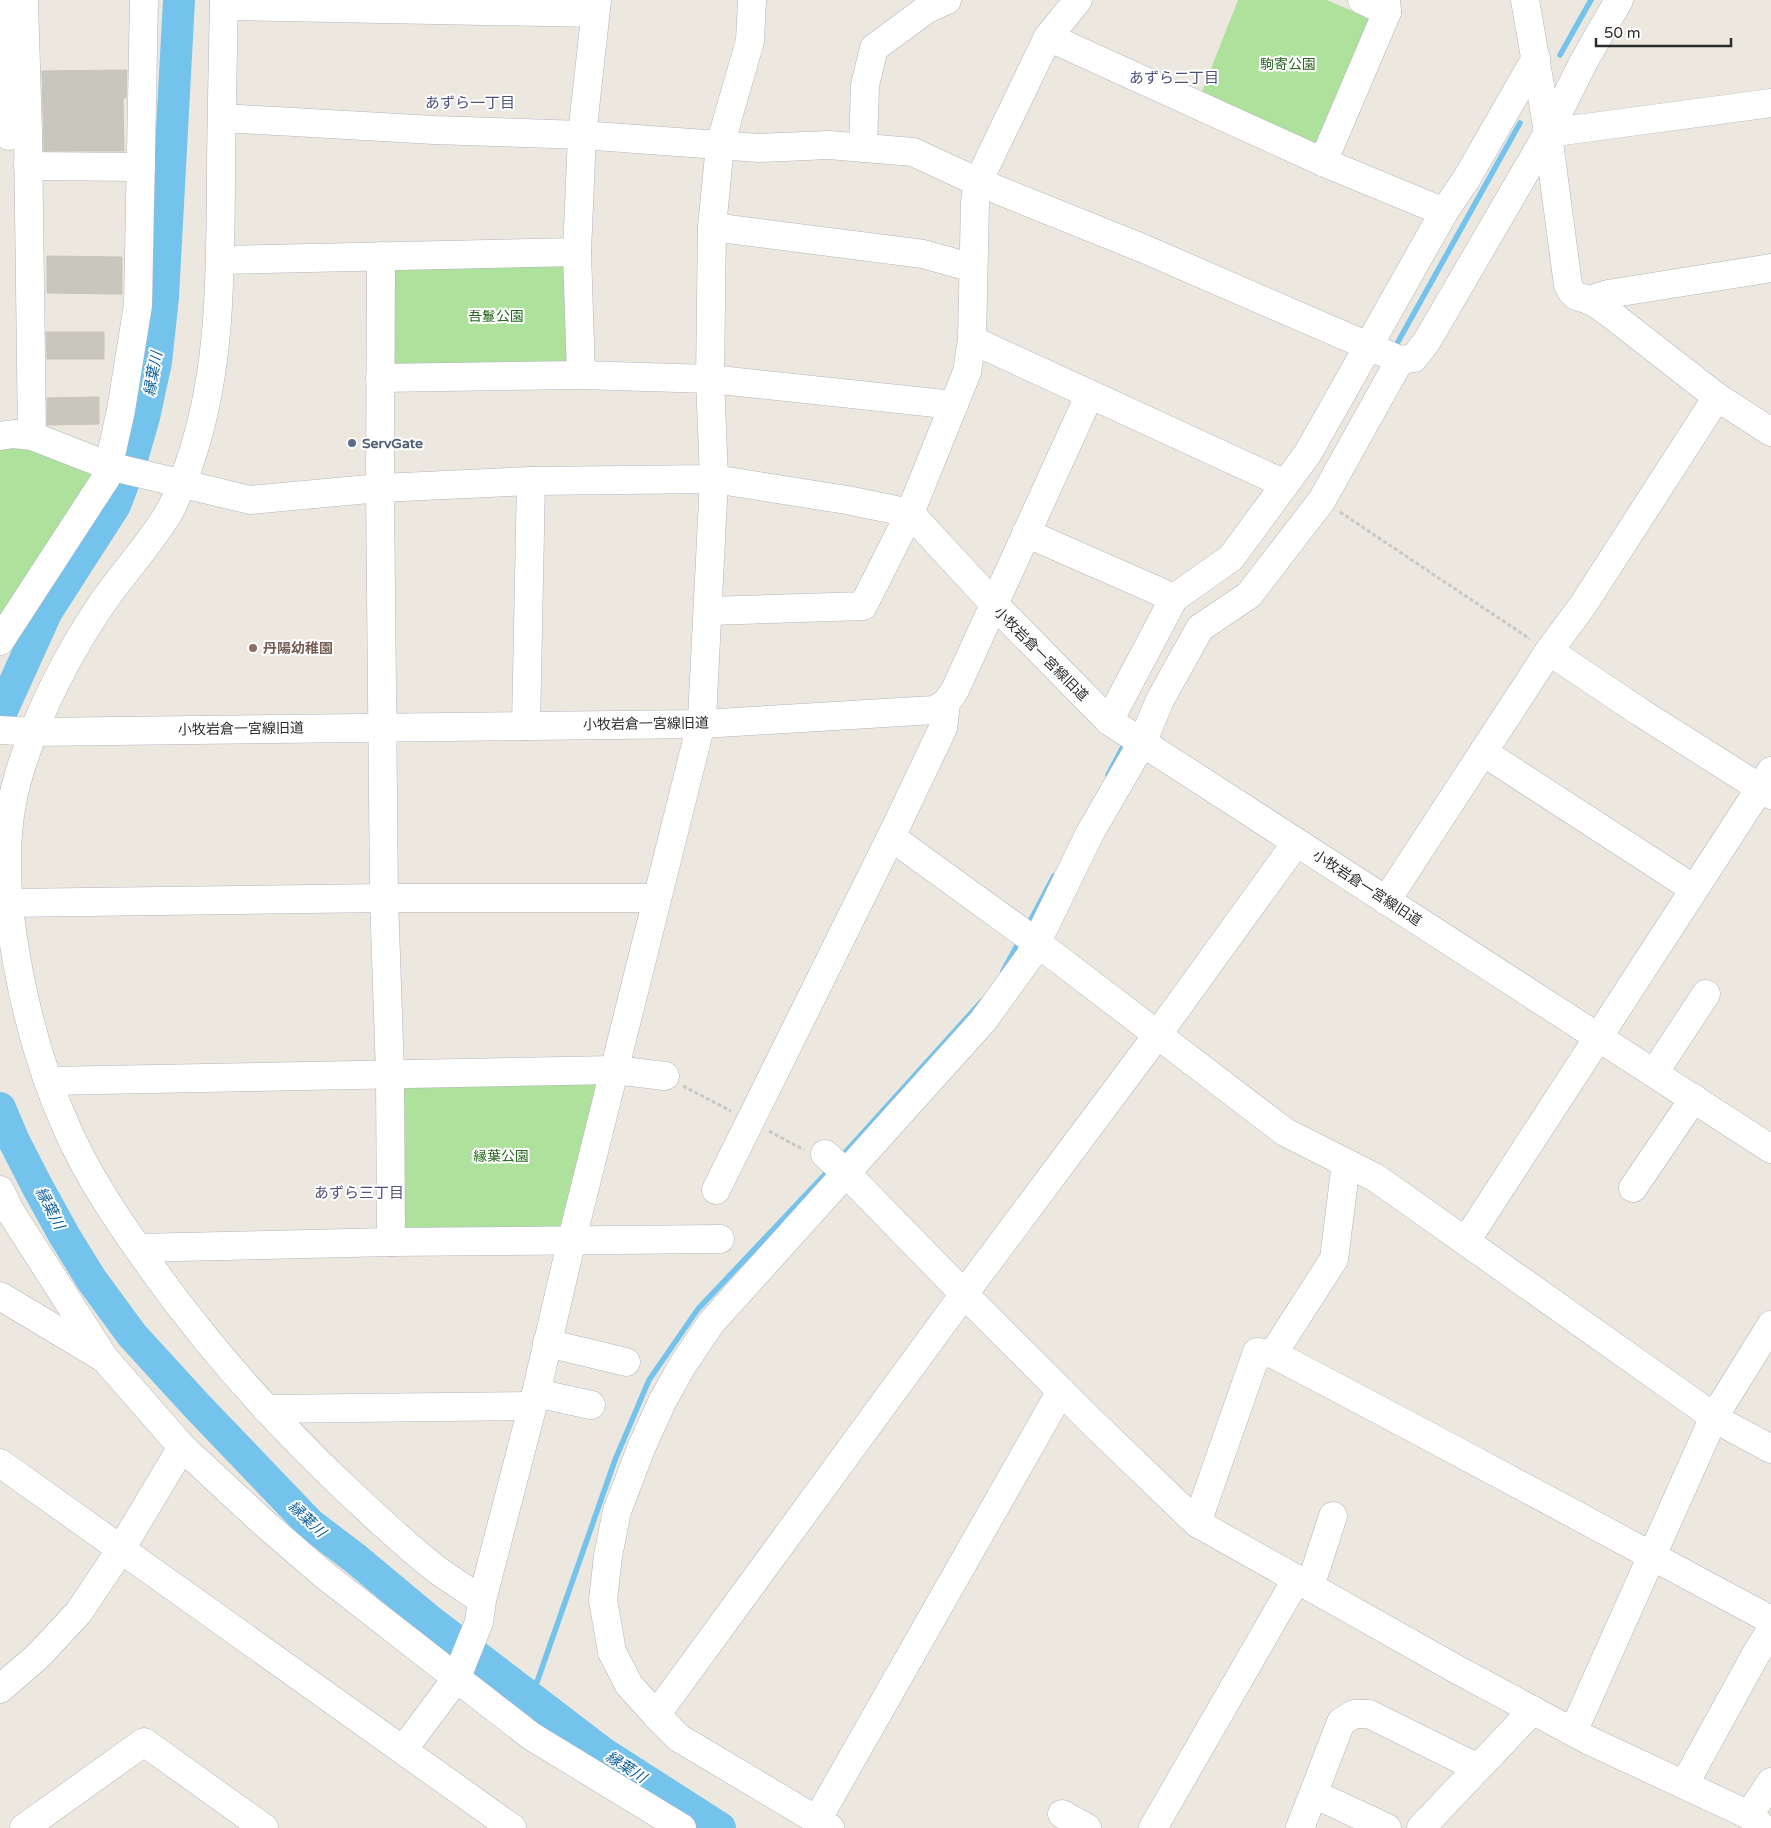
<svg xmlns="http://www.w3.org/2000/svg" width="1771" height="1828" font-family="'Varela Round','Noto Sans JP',sans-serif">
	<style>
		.green { fill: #aee29c }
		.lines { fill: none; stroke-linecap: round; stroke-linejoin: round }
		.stream { stroke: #74c3ed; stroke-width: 5.5 }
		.river { stroke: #74c3ed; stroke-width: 32 }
		.building { fill: #c9c6bd; stroke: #c9c4b8 }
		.minor-casing { stroke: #b2b4bf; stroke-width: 29 }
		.path { stroke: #c8c8c8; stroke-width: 3; stroke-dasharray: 4 2.5; stroke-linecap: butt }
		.minor { stroke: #fff; stroke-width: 28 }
		.service-dot { fill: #5c6f8a; stroke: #fff; stroke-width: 2 }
		.education-dot { fill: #8d6e63; stroke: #fff; stroke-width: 2 }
		.labels { text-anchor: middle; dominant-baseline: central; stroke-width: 4; stroke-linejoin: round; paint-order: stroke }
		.park-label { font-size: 14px; fill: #25691c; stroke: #fff }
		.service-label { font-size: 14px; font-weight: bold; fill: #4e5e75; stroke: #fff; text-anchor: start }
		.education-label { font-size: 14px; font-weight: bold; fill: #785e54; stroke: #fff; text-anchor: start }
		.street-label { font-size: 14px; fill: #2c2c2c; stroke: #fff }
		.neighbourhood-label { font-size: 15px; fill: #4d517c; stroke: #fff }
		.water-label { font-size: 15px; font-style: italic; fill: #10609c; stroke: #fff }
	</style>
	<rect width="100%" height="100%" fill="#ede8df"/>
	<g class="green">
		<path d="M1238,0h89l46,20 -52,128 -120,-54z"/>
		<path d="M565,263l5,103 -182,2 1,-98z"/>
		<path d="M25,442l77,30 -102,155v-183z"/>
		<path d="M600,1079l-37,151 -159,2 -1,-149z"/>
	</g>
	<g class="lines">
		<g class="stream">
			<path d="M1560,55l31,-55"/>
			<path d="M1394,349l126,-226"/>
			<path d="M1108,775l18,-34"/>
			<path d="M1027,927l27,-51"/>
			<path d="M1003,971l17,-31"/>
			<path d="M841,1157l141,-156"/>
			<path d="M531,1699l84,-239 34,-80 49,-71 133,-141"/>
		</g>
		<g class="river">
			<path d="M0,715l47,-104 68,-106 15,-39 14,-49 12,-55 7,-65 16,-297"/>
			<path d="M0,1108l13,31 24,47 27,49 27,44 41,56 64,70 114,119 46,35 73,61 174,133 117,75"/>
		</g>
	</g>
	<g class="building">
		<path d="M127,70l-1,28h-3l1,53h-80l-2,-80z"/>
		<path d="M47,256l75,1v37l-75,-1z"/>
		<path d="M46,332h58v27h-57z"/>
		<path d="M99,397v27l-52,1v-27z"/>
	</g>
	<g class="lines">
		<g class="minor-casing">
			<g id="minor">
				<path d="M4,0l5,136"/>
				<path d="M24,0l4,134 4,302"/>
				<path d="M224,0c-1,61 -3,122 -3,183 -1,89 0,177 -26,263 -7,23 -15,47 -27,68 -19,31 -44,58 -65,88 -36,53 -66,112 -84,172 -16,52 -14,111 -6,164 10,66 27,131 55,193 21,47 51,91 81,133 58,82 125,157 198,226 29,27 58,55 89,79 15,11 31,21 46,31"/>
				<path d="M1362,0l25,12"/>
				<path d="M1525,0l21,120 22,165c8,16 10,9 22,16 7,3 12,7 18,11l109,85 54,35"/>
				<path d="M224,6l371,7"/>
				<path d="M1048,37l275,125 121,50"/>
				<path d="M222,118l212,12 148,5 177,13 70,-3 84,7 65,30 164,66 258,112 14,-2 13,-17 121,-208 36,-72 35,-61"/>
				<path d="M1548,133l223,-30"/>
				<path d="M863,148l2,-63 9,-37 53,-39 20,-9"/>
				<path d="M1323,162l64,-150 -1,-12"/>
				<path d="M28,166l113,1"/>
				<path d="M712,227l211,27 50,14"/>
				<path d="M381,256l-1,232 4,410 6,175 1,169"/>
				<path d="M221,260l356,-8"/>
				<path d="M1589,300l19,-6 163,-26"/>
				<path d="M972,340l313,144"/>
				<path d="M581,375l-4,-123 5,-117 15,-135"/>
				<path d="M380,378l201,-3 129,4 244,26"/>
				<path d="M0,436l14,-2 18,2 77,30 141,34 130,-12 151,-7 183,-2 133,21 63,13 84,91 115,117 662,428"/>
				<path d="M1026,533l148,65"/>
				<path d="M709,611l154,-5 47,-93 57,-141 5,-32 3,-138 3,-20 70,-145 30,-37"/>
				<path d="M0,641l106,-163 15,-68 17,-105 6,-305"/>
				<path d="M1549,651l91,61 131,83"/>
				<path d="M1109,721l65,-123 57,-40 77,-105 136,-241 23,-34 69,-120"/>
				<path d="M526,726l5,-245"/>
				<path d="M0,730l34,2 668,-8 232,-14 12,-7 9,-13 135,-296"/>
				<path d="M1483,752l211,137"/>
				<path d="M891,837l145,105 249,190 91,46 345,244 50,27"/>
				<path d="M1386,901l163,-250 34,-46 134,-208"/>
				<path d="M8,903l376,-5h273"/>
				<path d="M1654,1073l52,-79"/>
				<path d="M48,1081l566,-11 51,6"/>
				<path d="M825,1154l21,19 118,121 130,130 103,99 259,146 132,71 161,75 14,13"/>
				<path d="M1633,1188l61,-90"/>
				<path d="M0,1190l10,21 95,148 77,88 82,76 59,51 208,162 151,92"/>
				<path d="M716,1190l175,-353 52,-109 3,-25"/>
				<path d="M1466,1241l305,-470"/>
				<path d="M138,1248l253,-6 329,-3"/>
				<path d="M0,1296l102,61"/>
				<path d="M547,1343l79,19"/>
				<path d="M1273,1354l61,-95 12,-96"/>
				<path d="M536,1393l55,12"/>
				<path d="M266,1409l266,-3"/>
				<path d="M0,1463l512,365"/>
				<path d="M1197,1523l60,-171 16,2c167,87 332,177 498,266"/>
				<path d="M1310,1587l23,-71"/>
				<path d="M0,1689l39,-34 40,-43 42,-63 61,-102"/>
				<path d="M656,1715l308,-421 194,-260 138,-191"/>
				<path d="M1573,1732l141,-315 57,-92"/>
				<path d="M403,1750l53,-71 23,-57 3,-22 54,-207 36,-154 130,-519 12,-241 -4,-100 2,-152 8,-82 30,-104 2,-41"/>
				<path d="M1684,1785l72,-131 15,-24"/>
				<path d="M1314,1794l73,34"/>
				<path d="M1062,1814l25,14"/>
				<path d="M1749,1815l22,-33"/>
				<path d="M817,1820l244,-429"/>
				<path d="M24,1828l120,-86 120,86"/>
				<path d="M830,1828l-151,-90 -23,-23 -27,-30 -17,-33 -9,-52 5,-44 9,-45 25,-65 21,-46 19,-34 29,-43 272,-302 47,-65 60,-123 52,-90 18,-43 40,-72 49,-33 73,-95 78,-140"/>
				<path d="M1153,1828l143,-248"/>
				<path d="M1300,1828l41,-106 13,-8h15l109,54"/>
				<path d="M1421,1828l112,-118"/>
			</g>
		</g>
		<g class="path">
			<path d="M1340,512l190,127"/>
			<path d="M683,1086l48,25"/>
			<path d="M769,1131l35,19"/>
		</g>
		<use href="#minor" class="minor"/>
	</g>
	<circle class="service-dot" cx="352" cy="443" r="5"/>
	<circle class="education-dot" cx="253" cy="648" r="5"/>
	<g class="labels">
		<g class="park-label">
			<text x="1288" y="64">駒寄公園</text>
			<text x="496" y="316">吾鬘公園</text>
			<text x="501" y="1156">縁葉公園</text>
		</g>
		<g class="service-label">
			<text x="362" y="443">ServGate</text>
		</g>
		<g class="education-label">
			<text x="263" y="648">丹陽幼稚園</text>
		</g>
		<g class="street-label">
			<text transform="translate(1041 654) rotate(45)">小牧岩倉一宮線旧道</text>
			<text transform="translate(646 724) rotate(-1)">小牧岩倉一宮線旧道</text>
			<text transform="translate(241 729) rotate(-1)">小牧岩倉一宮線旧道</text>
			<text transform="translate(1367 888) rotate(33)">小牧岩倉一宮線旧道</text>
		</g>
		<g class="neighbourhood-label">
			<text x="1174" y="78">あずら二丁目</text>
			<text x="470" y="103">あずら一丁目</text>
			<text x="359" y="1193">あずら三丁目</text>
		</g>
		<g class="water-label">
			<text transform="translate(153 374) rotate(-80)">縁葉川</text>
			<text transform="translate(50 1208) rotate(63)">縁葉川</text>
			<text transform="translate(307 1519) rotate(43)">縁葉川</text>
			<text transform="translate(626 1767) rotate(33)">縁葉川</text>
		</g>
	</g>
	<path d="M1596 38v8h135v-8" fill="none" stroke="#2c2c2c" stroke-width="2.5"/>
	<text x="1604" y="38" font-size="15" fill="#2c2c2c" stroke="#ffffff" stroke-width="4" paint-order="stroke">50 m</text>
</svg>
